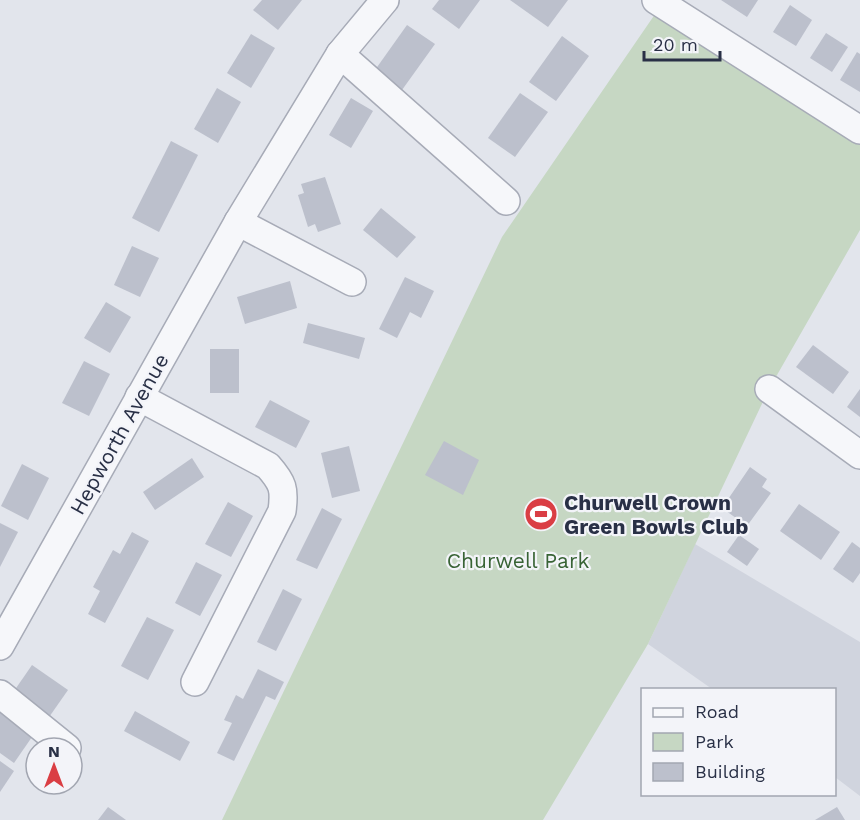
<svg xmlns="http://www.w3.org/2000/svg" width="860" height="820" font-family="'Work Sans',sans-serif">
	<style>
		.built { fill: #d0d4de }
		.green { fill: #c6d7c3 }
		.building { fill: #bcc0cc }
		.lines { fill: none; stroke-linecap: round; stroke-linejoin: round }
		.minor-casing { stroke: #a7abb7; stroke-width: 30 }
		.minor { stroke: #f6f7fa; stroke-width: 27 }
		.labels { text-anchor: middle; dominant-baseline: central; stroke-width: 4.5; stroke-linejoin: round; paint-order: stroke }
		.street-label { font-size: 21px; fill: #293046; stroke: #f3f4f9 }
		.poi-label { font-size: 21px; font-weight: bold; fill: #293046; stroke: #f3f4f9; text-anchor: start }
		.park-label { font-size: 21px; fill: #386335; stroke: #f3f4f9 }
	</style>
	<rect width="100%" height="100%" fill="#e2e5ec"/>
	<path class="built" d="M695,544l165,98v154l-25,-19 -1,-87 -122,-1 -64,-45z"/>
	<path class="green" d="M662,4l198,126v100l-91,159 -121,255 -105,176h-321l280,-583z"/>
	<g class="building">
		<path d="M262,0h40l-24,30 -25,-20z"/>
		<path d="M439,0h41l-21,29 -27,-20z"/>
		<path d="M510,0h58l-20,27z"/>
		<path d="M721,0h37l-11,17z"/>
		<path d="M790,5l22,15 -16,26 -23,-14z"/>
		<path d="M407,25l28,19 -33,46 -27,-20z"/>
		<path d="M826,33l22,14 -16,25 -22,-14z"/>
		<path d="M251,34l24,14 -24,40 -24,-15z"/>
		<path d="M562,36l27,20 -33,45 -27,-19z"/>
		<path d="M857,52l3,2v38l-20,-12z"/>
		<path d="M217,88l24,14 -23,41 -24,-14z"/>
		<path d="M520,93l28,19 -33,45 -27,-19z"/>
		<path d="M351,98l22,13 -22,37 -22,-13z"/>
		<path d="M171,141l27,14 -39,77 -27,-14z"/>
		<path d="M325,177l16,47 -23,8 -3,-8 -7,3 -10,-32 6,-2 -3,-9z"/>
		<path d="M381,208l35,29 -19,21 -34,-28z"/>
		<path d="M132,246l27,12 -19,39 -26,-12z"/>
		<path d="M405,277l29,14 -13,27 -11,-6 -13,26 -18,-9z"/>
		<path d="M290,281l7,27 -52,16 -8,-27z"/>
		<path d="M106,302l25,15 -21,36 -26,-15z"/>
		<path d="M308,323l57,15 -6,21 -56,-16z"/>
		<path d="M813,345l36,27 -16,22 -37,-27z"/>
		<rect x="210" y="349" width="29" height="44"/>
		<path d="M84,361l26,13 -21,42 -27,-13z"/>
		<path d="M860,389v28l-13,-10z"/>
		<path d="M270,400l40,21 -14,27 -41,-21z"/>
		<path d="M444,441l35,19 -16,35 -38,-20z"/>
		<path d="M349,446l11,45 -28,7 -11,-45z"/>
		<path d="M192,458l12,19 -49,33 -12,-18z"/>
		<path d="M22,464l27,14 -21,42 -27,-14z"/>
		<path d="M750,467l17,12 -5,8 9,6 -24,33 -25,-18z"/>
		<path d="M228,502l25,14 -22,41 -26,-13z"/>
		<path d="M799,504l41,28 -19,28 -41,-29z"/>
		<path d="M322,508l20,11 -25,50 -21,-9z"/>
		<path d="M0,523l18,9 -18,35z"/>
		<path d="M132,532l17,9 -44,82 -17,-9 12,-23 -7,-4 20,-37 7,4z"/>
		<path d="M739,535l20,14 -12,17 -20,-14z"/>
		<path d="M852,542l8,6v25l-7,10 -20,-14z"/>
		<path d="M196,562l26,13 -22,41 -25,-13z"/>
		<path d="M283,589l19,10 -26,52 -19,-9z"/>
		<path d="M147,617l27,13 -26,50 -27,-14z"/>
		<path d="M32,665l36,25 -21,30 -35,-26z"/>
		<path d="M258,669l26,13 -9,18 -9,-4 -32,65 -17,-8 15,-30 -8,-3 12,-25 7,4z"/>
		<path d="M0,710l34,24 -20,29 -14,-10z"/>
		<path d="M135,711l55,31 -10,19 -56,-30z"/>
		<path d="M0,761l14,10 -14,21z"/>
		<path d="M108,807l18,13h-28z"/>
		<path d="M837,807l8,13h-30z"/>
	</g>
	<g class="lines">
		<g class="minor-casing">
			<g id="minor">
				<path d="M656,0l204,130"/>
				<path d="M340,54l166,147"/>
				<path d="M238,222l114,60"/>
				<path d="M769,389l91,66"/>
				<path d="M139,397l129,69c15,17 17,23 14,45l-87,171"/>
				<path d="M0,646l238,-424 102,-168 45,-54"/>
				<path d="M0,694l67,54"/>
			</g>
		</g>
		<use href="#minor" class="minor"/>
	</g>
	<defs>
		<g id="stadium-disc" transform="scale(1.725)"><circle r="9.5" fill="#da3e44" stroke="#f3f4f9"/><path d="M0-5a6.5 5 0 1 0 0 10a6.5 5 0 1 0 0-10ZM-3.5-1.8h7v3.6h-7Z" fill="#fff"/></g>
	</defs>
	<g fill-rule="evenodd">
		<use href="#stadium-disc" x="541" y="514"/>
	</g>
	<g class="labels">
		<g class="street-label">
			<text transform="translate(119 434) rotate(-61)">Hepworth Avenue</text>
		</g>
		<g class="poi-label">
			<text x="564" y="502">Churwell Crown<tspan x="564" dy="24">Green Bowls Club</tspan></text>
		</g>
		<g class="park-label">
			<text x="518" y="560">Churwell Park</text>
		</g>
	</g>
	<rect x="641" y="688" width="195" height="108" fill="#f3f4f9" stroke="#a2a6b1" stroke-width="1.5"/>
	<rect x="653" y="708" width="30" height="9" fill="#f6f7fa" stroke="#a2a6b1" stroke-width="1.5"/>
	<text x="695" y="718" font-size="18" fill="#293046">Road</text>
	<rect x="653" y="733" width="30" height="18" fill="#c6d7c3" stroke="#a2a6b1" stroke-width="1.5"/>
	<text x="695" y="748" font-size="18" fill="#293046">Park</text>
	<rect x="653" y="763" width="30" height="18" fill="#bcc0cc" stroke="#a2a6b1" stroke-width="1.5"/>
	<text x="695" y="778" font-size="18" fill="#293046">Building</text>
	<g transform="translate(54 766)"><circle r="28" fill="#f3f4f9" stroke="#a2a6b1" stroke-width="1.5"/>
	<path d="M0-4.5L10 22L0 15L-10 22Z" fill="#da3e44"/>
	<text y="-9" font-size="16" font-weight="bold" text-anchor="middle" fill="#293046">N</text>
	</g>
	<path d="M644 51v9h76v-9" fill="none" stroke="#293046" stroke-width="3"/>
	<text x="653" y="51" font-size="18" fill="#293046" stroke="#f3f4f9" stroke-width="4.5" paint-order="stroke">20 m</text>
</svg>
